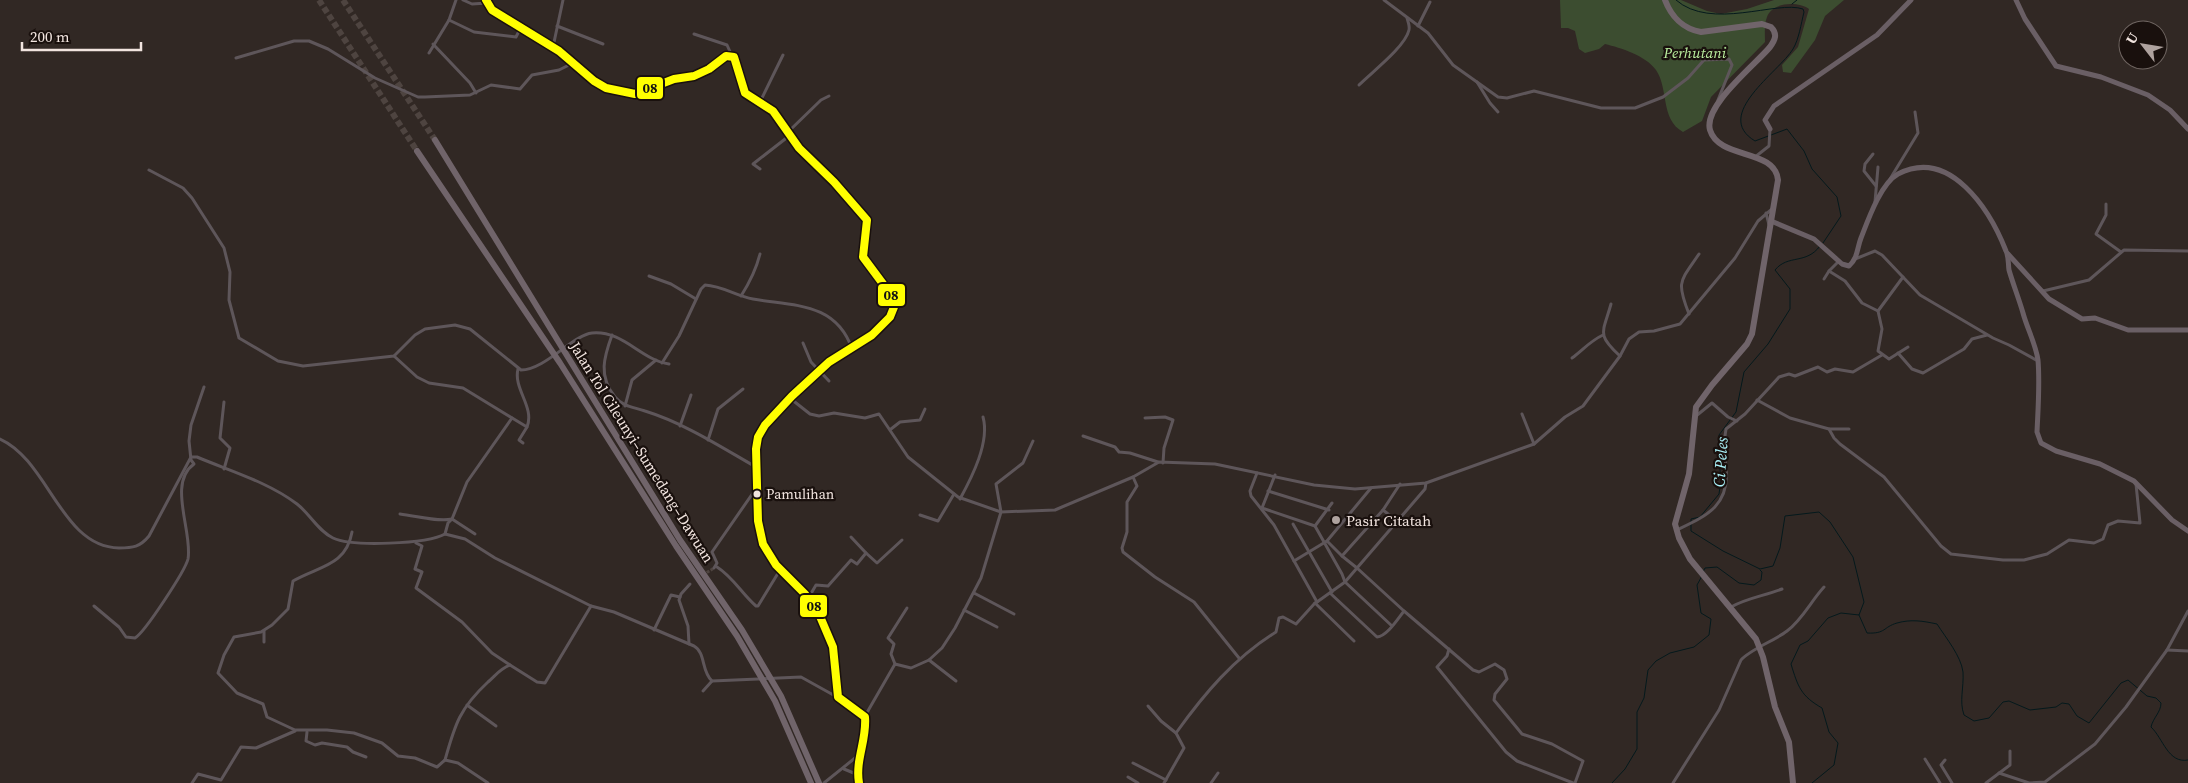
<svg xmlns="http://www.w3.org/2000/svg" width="2188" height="783" font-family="'Source Serif 4',serif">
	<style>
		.green { fill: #3c4d30 }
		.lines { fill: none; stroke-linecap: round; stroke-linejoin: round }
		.stream { stroke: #04191c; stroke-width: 1 }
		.street-tunnel { stroke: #4e4440; stroke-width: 3; stroke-dasharray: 3 1.5; stroke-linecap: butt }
		.highway-tunnel { stroke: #4e4440; stroke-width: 6; stroke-dasharray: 6 3; stroke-linecap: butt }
		.street { stroke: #5e565a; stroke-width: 3 }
		.secondary { stroke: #6a5f65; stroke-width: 5 }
		.primary { stroke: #685e62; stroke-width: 5.5 }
		.highway { stroke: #70646a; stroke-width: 6 }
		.bus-1-casing { stroke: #19100d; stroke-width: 11 }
		.bus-1 { stroke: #ff0; stroke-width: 8 }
		.bus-dot { fill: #f1e4df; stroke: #19100d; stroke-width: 2 }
		.poi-dot { fill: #aea29e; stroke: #19100d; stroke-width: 2 }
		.labels { text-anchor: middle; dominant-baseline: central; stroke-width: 4.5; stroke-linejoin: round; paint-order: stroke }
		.bus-label { font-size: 14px; fill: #f1e4df; stroke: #19100d; text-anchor: start }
		.park-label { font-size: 15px; font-style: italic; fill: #bbf09f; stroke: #19100d }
		.street-label { font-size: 15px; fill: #f1e4df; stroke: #19100d }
		.poi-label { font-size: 15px; fill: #f1e4df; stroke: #19100d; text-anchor: start }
		.water-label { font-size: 16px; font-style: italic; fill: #aaf2f9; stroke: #19100d }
		.line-badge { stroke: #19100d; stroke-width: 2 }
		.pale-badge-label { font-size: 14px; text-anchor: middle; font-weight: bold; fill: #111 }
	</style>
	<rect width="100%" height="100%" fill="#312824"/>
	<path class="green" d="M1560,0h121l26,11 14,3 26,-5 27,-9h70l-19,16 -10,24 -24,33 -8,-1 -1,-7 16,-18 11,-38c-11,-8 -37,-7 -42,8 -3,7 -2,18 -2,25l-54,55 -9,24 -19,11c-23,-13 -14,-43 -27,-62 -11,-15 -35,-22 -51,-26l-6,5 -14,4 -6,-4 -4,-18 -7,-3h-7z"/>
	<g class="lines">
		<g class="stream">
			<path d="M1676,0c35,31 101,0 127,9l1,3c-3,12 -5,27 -11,37 -14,23 -81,66 -38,92l32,-12 17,22 8,18 25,28 4,19 -18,27"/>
			<path d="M1792,4l5,-4"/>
			<path d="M1703,572l2,-4 12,-1 22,16 15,2 7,-5 1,-8 -2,-2"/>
			<path d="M1859,615l8,18c19,1 16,-6 30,-10 14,-4 26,-2 40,1 9,14 24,32 26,48 1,16 -4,29 1,43l10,6 15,-3 14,-16 6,-1 21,9 26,-3 6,-4 7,1 8,12 12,7 32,-40 7,-3 19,16 9,2 5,5c0,9 -8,15 -10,24 12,11 17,37 37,33"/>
			<path d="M1612,783l13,-14 12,-20v-37l7,-14 4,-28 8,-9 14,-8 24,-6 15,-12 2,-16 -10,-6 -4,-28 5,-9"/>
			<path d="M1812,783l22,-18 4,-22 -9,-11 -7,-24c-21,-12 -24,-21 -31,-44l9,-19 8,-4 20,-23 13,-5 18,2 5,-13 -11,-45 -23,-35 -11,-10 -34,4 -5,32 -7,18 -13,3 -37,-18 -32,-20v-12l9,-2 19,-23 2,-14 -3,-30 1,-15 17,-23 8,-40 24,-28 22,-35v-20l-15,-19c13,-16 31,-5 45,-24"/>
		</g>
		<path class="street-tunnel" d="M703,575l11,-7"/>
		<g class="highway-tunnel">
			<path d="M319,0l98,151"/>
			<path d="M343,0l92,140"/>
		</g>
		<g class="street">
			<path d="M463,0l9,4 15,-1"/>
			<path d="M1384,0l44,33 25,32 45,32 9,1 27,-7 67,17h34l28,-11 25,-19 16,-18 25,-1 3,6 -14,35"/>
			<path d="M449,20l7,-20"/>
			<path d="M557,26l46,18"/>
			<path d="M1418,26l12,-24"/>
			<path d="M694,34l33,11 5,11"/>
			<path d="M433,44l37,39 6,10"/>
			<path d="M553,47l10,-47"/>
			<path d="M429,53l20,-33 25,12 42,5 4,-8"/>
			<path d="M236,58l58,-17h15l19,8 47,29 43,19h7l45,-2 21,-10 29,4 12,-14 27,-5 14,-7"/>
			<path d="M1477,82l13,21 8,9"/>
			<path d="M1359,85c13,-13 46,-38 50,-55 1,-4 -1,-8 -2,-12"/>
			<path d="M760,102l23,-47"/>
			<path d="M788,132l33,-32 8,-4"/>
			<path d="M1873,154l-8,10 -1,7 12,15"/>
			<path d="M1755,157l14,-11 1,-17"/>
			<path d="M760,169l-7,-5 36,-28"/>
			<path d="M149,170l34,18 9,10 32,50 6,24 -1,28 10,38 39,23 25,5 91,-10 21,-21 10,-6 30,-4 15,4 51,41c24,0 52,-35 71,-37 31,-3 49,27 77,31"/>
			<path d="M1890,179l28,-46 -3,-21"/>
			<path d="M1875,202l3,-35"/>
			<path d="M2106,204v11l-10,19 25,18"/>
			<path d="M1766,213l3,12"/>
			<path d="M1855,259l20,-8 7,4 38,40 73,43 16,7 29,16"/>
			<path d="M1829,271l16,10 17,22 16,8"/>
			<path d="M649,276l22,8 25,15"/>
			<path d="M1903,277l-25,34 4,18 -4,22 11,8 19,-12"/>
			<path d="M1824,279l5,-8 10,-10"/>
			<path d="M2043,291l46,-11 35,-30 64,1"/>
			<path d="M741,296c9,-14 15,-26 19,-42"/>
			<path d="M1611,304c-8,29 -15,30 9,52"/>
			<path d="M1689,314c-13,-33 -9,-32 10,-60"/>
			<path d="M612,335c-8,22 -14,41 3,62 8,10 19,10 30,14 39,12 76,36 111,56"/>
			<path d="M803,343l8,19 18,19"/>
			<path d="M1898,353l14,16 11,4 41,-24 8,-10 15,-4"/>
			<path d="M394,356l23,21 12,6 34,5 64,39c8,-20 -14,-38 -9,-58"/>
			<path d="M1572,358c11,-8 18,-17 31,-23"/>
			<path d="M662,363l17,-27 22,-47 4,-4c18,1 31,11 48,14 40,7 83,3 99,50"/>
			<path d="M791,399l19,15 9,2 15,-3 31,5 14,-4 29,43 50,40 43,15 54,-2 78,-33 26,-15 56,2 99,21 41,4 71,-6 108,-39 31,-27 18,-11 37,-50 9,-17 10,-7 15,-1 26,-7 55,-66 23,-37 14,-12"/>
			<path d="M1757,400l33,18 39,11h20"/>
			<path d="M224,402l-4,36 10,10 -6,21"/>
			<path d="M625,406l7,-26 24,-20"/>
			<path d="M1522,414l12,30"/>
			<path d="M1696,416l16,-13 16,14 9,4"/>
			<path d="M1145,418l20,-1 8,3 -9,28 -1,15"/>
			<path d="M680,426l11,-31"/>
			<path d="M891,429l9,-7 20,-2 5,-11"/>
			<path d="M1829,429l5,9 6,6 44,33 57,69 10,8 52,6h21l23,-6 22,-14 25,3 9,-4 5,-14 10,-4 22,2 -4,-39"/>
			<path d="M1083,436l32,11 4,5 11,1 28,9"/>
			<path d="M0,439c49,22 61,108 119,109 14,0 21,-1 30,-12l42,-79h6c33,14 71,25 100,47 13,10 21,27 36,34 19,9 94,6 112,-4l20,5 30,19 96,48 23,6 80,34c12,7 7,25 18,35l89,-4 36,20"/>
			<path d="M708,440l10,-31 25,-20"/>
			<path d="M523,443l-4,-3 8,-13"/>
			<path d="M1257,473l-7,18 1,5 23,29 43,77 -2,1 39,38"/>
			<path d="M1275,475l-13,33 53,18 17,-23"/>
			<path d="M1133,477l4,9 -10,16v30l-5,16 1,4 32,25 39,25 45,56"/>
			<path d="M1400,484l-17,26 -41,46 15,12 68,-79 1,-6"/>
			<path d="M1268,491l61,19"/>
			<path d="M960,499c12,-22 30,-57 23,-82"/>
			<path d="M1383,510l14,11"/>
			<path d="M400,514c17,2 36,8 52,5l23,15"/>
			<path d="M920,515l18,6 16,-27"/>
			<path d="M1293,524l39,68"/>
			<path d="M1315,526l27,48 3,8 -28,20"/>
			<path d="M1677,530c29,-14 53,-24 49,-62 -1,-14 -3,-25 0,-39l19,-15 34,-37 10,-3 6,2 23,-9 9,5 8,-3 18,3 29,-17"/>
			<path d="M352,532c-6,34 -33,34 -59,49l-5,28 -16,16 -11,7 -27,5 -10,18 -6,18 19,20 26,11 4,13 28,13h32l27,3 28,10 16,13 17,2 22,9 8,-7"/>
			<path d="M445,534l3,-11 4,-4 15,-37 45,-64"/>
			<path d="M851,537l15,16"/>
			<path d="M1327,541l15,15"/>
			<path d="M416,543l6,3 -7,23 7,3 -6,16 46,34 30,31 18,12"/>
			<path d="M1294,561l33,-20 44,-53"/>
			<path d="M717,567c16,10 25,27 39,39h2l22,-36"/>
			<path d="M714,568l3,-5 -5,-11 43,-62"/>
			<path d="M974,593l40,21"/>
			<path d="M1330,593l47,44c10,-1 20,-17 27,-26l-47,-43 -12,14 47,44"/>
			<path d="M809,597l7,-12 12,1 23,-26 6,4 9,-11 11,10 25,-23"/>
			<path d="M94,606l25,21 7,10 9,1c10,-6 50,-67 53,-79 5,-27 -21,-76 6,-95l-3,-4 -2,-19 2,-16 13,-38"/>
			<path d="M1731,607c16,-9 33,-11 51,-18"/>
			<path d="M964,610l33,17"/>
			<path d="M1404,611l69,59 6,2 16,-8 9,6 3,9 -12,15 -1,6 28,34 30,10 31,17 -8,22"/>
			<path d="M654,630l17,-35 9,2"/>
			<path d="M264,631v11"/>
			<path d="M689,644l-1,-18 -9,-26 2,-6 9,-10"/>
			<path d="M1449,649l-2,7 -10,11 69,85 11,9 56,22"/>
			<path d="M2167,650l21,1"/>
			<path d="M929,660l27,21"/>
			<path d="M895,664l-4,-10 3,-10 -6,-6 19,-30"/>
			<path d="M703,691l9,-10"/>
			<path d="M467,705l29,21"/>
			<path d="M1148,706l13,15 15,12"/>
			<path d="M865,716l30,-52 16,4 18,-8 13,-12 13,-20 26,-50 20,-66 -5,-28 27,-21 10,-22"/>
			<path d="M307,732l-1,9 9,4 7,-2 25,4 6,5 13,5"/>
			<path d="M1925,759l15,24"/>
			<path d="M1945,760l-4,5 11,18"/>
			<path d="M1133,763l33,17"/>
			<path d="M844,769l12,5"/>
			<path d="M1999,773l30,10 16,-1 50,-38 31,-37 41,-57 21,-39"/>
			<path d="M1128,777l10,6"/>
			<path d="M192,783l6,-9 23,6 20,-33 15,1 39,-17"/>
			<path d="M488,783l-30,-20 -13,-3c10,-36 15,-52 43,-78 8,-7 12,-13 22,-17l27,17 8,1 46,-77"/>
			<path d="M824,783l36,-29"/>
			<path d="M1164,783l20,-35 -8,-15c28,-39 58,-75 100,-101l3,-14 4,-1 13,7 19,-21"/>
			<path d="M1211,783l7,-10"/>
			<path d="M1673,783l46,-73 22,-50c10,-11 33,-19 46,-29 15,-11 24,-30 37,-44"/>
			<path d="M1986,783l24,-18v-14"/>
		</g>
		<g class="secondary">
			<path d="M2016,0l9,19 31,47 45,11 47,18 22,15 18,19"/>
			<path d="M1770,129l-5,-9 9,-14 103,-71 34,-35"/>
			<path d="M1771,221l43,18 28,25 7,2c9,-8 8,-18 12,-28 7,-18 20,-55 37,-64 52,-27 92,36 108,77 3,6 2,13 3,19 4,14 10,29 14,43 4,15 13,32 15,47 2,24 0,49 -1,72l4,11 15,8 44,13 34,17 38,39 16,11"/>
			<path d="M2008,254l41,45 33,20 13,-1 33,12h60"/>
		</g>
		<path class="primary" d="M486,0l6,10 67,41 35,30 12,7 16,3 13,3 10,-2 29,-13 20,-3 15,-7 17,-13 8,1 3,5 4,23 4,8 28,18 26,37 35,34 33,38 -4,37 29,39c14,31 -46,52 -63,66 -15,12 -61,54 -69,70 -7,14 -3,32 -3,48 -1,42 -2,66 30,96 13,12 24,22 32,38 5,11 13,26 15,38 3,15 -1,31 4,45l27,20c5,22 -13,44 -6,66"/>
		<g class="highway">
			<path d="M1665,0c6,16 18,29 36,32l61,-8 9,3c7,7 4,13 -1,20 -14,17 -67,59 -60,83 9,30 65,18 68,50l-26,154 -5,10 -35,41 -16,22 -7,67 -14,50 4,14 11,21 66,80 7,18 12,50 14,35 4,41"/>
			<path d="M435,140l245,400 62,90 39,66 38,87"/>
			<path d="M417,151l143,212 116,183 61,90 38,65 36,82"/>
		</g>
		<g class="bus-1-casing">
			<path id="bus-1" d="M486,0l6,10 67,41 35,30 12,7 29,6 39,-15 20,-3 15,-7 17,-13 8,1 11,36 28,18 26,37 35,34 33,38 -4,37 29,39 2,11 -4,10 -18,18 -43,27 -37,34 -27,29 -7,12 -2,12 2,72 5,23 13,21 29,29 14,20 14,33 5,50 27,20c2,23 -10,43 -6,66"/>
		</g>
		<use href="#bus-1" class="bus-1"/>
	</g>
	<circle class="bus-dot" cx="757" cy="494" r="4.5"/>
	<circle class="poi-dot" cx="1336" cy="520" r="5"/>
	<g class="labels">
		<g class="bus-label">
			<text x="766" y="494">Pamulihan</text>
		</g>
		<g class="park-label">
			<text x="1695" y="52">Perhutani</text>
		</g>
		<g class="street-label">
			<text transform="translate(642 452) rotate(58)">Jalan Tol Cileunyi–Sumedang–Dawuan</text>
		</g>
		<g class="poi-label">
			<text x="1346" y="520">Pasir Citatah</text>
		</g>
		<g class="water-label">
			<text transform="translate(1720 462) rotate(-86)">Ci Peles</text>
		</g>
	</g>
	<g class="line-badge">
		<rect x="636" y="76" width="28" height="24" rx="5" fill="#ff0"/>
		<rect x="877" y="283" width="29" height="24" rx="5" fill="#ff0"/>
		<rect x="799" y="594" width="29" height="24" rx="5" fill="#ff0"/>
	</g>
	<g class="pale-badge-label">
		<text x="650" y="93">08</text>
		<text x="891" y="300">08</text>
		<text x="814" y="611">08</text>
	</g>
	<g transform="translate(2143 45) rotate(301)"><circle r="24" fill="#19100d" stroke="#6f6561"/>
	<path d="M0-4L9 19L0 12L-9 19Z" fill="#aea29e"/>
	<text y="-8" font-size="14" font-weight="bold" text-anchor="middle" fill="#f1e4df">U</text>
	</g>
	<path d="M22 42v8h119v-8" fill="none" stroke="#f1e4df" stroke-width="2.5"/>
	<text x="30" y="42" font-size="15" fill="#f1e4df" stroke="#19100d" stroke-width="4" paint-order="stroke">200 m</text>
</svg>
